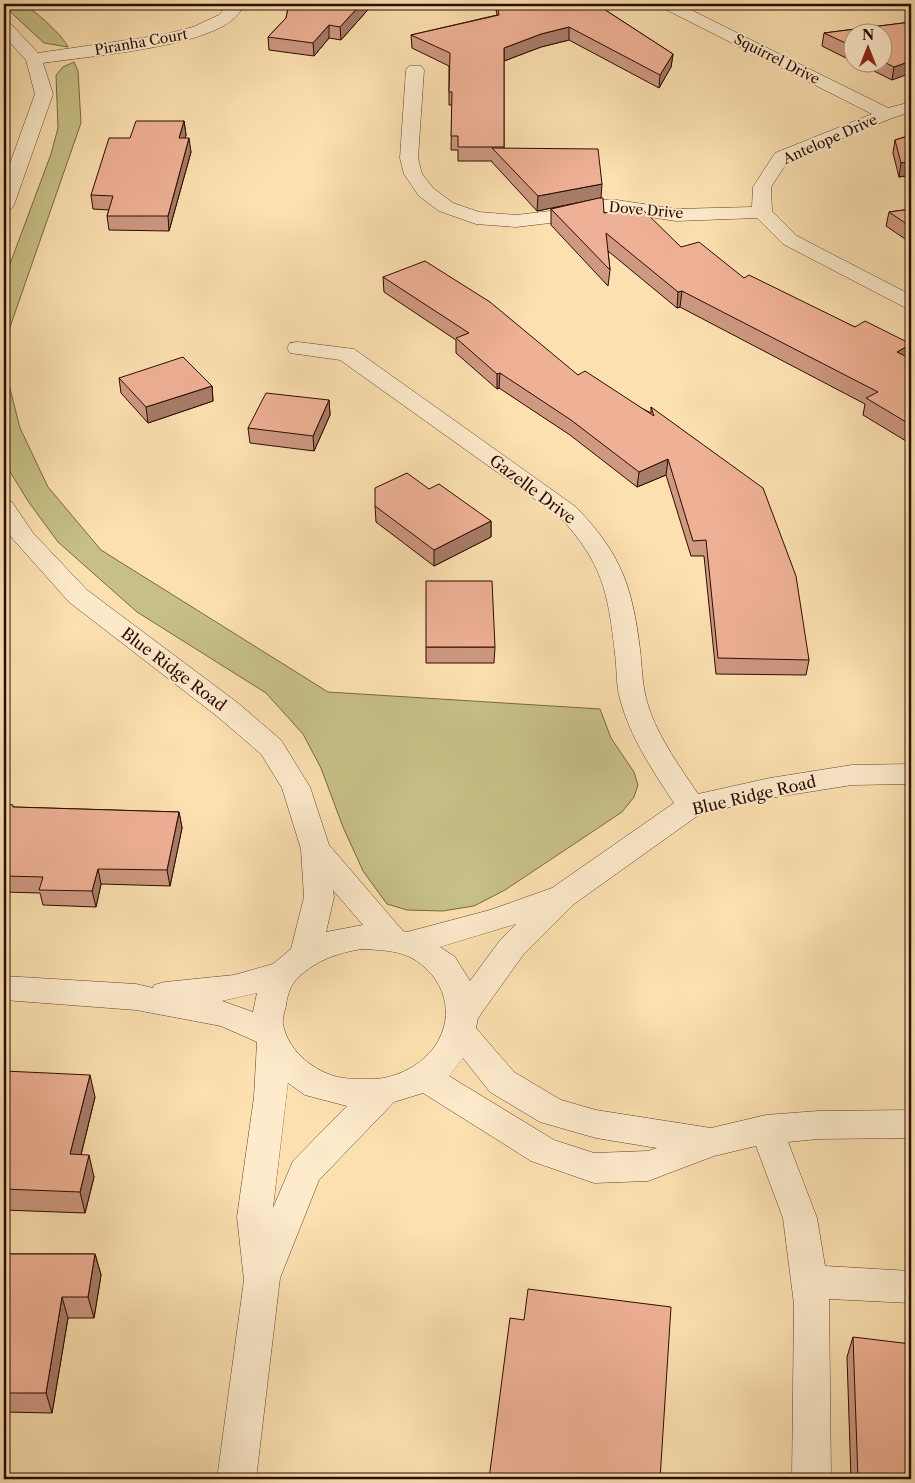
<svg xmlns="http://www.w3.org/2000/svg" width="915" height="1483" font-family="'Libre Caslon Text',serif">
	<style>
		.green { fill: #c7c086; stroke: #796643 }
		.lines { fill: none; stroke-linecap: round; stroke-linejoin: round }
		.minor-casing { stroke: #5f402c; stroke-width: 1 }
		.minor { fill: #fdebcc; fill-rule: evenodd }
		.wall { fill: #ce9881; stroke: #2b0b00 }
		.shaded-wall { fill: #a77c69; stroke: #2b0b00 }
		.building { fill: #efb196; stroke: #2b0b00 }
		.labels { text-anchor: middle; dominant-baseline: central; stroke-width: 4; stroke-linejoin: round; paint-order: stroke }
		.far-street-label { font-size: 14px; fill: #2b0b00; stroke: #fdebcc }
		.street-label { font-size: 16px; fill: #2b0b00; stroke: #fdebcc }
	</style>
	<rect width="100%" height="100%" fill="#fce0b0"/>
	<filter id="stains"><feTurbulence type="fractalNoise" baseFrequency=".004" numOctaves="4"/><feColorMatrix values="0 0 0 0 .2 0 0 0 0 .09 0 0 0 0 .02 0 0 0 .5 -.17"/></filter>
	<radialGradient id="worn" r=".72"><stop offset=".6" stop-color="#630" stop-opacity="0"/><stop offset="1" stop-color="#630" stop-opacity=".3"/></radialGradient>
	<g class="green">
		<path d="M4,4c6,0 15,-2 20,1 11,5 40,32 44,42l-24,-4 -40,-37z"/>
		<path d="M74,62l4,9 3,52 -71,204 -4,46 14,55 28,59 53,63 227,142 272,17 11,29 23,34 4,13 -4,12 -12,15 -117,78 -31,16 -31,5 -36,-1 -20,-6 -24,-33 -20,-44 -22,-59 -18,-34 -37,-41 -129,-81 -79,-70 -30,-41 -24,-39v-182l47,-126 7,-26 -2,-53 7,-8z"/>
	</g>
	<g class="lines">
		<g class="minor-casing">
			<g id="minor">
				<path d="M229,4h17c-4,6 -10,13 -15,17 -35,27 -142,35 -188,42l10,31 -39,111 -3,4 -7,2v-31l31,-86 -9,-34 -22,-24v-15l6,2 28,30 124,-18 31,-8 26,-12z"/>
				<path d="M659,4h20l209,104 23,-6v10l-19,6 -104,43 -17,26 1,24 25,25 114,59v14l-7,-2 -121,-63 -26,-26 -81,3 -59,-9h-19l-48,11 -34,4 -40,-3 -37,-13 -20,-15 -15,-22 -4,-16 6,-88 3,-4h12l3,4 -6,88 4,16 11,14 20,15 26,9 37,3 34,-4 48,-11h19l59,9 76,-2 1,-20 22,-34 97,-39 -211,-107z"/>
				<path d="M298,342l56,7 222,158c45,47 56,78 64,142 2,16 2,33 6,49 9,35 32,66 52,96l72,-16 82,-13 59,-1v20l-59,1 -82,13 -70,16 -126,90 -51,51 -45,63 -2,10 38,44 47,28 35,10 115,18 55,-13 52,-4 93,-1v28l-93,1 -30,3 29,76 8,48 86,5v32l-82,-4 2,180h-39l2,-175 -11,-86 -27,-72 -42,10 -66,25 -54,2 -63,-22 -108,-68 -29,9 -75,78 -39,98 -24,201h-39l27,-199 -7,-63 17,-120 3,-55 -36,-16 -85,-16 -132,-10v-24l132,8 17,4 1,-3 11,-3 69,-7 39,-11 18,-15 13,-52 -3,-48 -19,-61 -21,-34 -43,-37 -149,-115 -57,-64 -8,-13v-25l8,2 21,31 54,57 151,113 43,37 29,47 19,58 74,86 4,1 83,-22 62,-22 122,-85c-21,-32 -44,-66 -54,-104 -4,-14 -3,-30 -5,-45 -7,-62 -12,-90 -55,-137l-220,-157 -50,-7 -3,-5 3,-5zM333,890l30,35 -37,7 8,-35zM516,924l-15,15 -31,42 -15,-24 -15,-10zM362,949c16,1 33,1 48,8 34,18 47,57 25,89 -13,19 -38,32 -61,33 -16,0 -33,1 -48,-6 -21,-9 -39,-27 -43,-49 -1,-6 2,-13 3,-19 1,-8 4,-18 9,-24 18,-20 42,-28 67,-32zM257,993l-4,19 -31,-11zM463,1058l27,34 50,30 56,16 61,10 -9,3 -54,2 -40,-13 -105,-64zM288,1083l17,12 42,11 -54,55 -20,47z"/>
			</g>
		</g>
		<use href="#minor" class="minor"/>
	</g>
	<g class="wall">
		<path d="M289,4h84l-32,36 -12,-2 -15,18 -45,-6 -1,-13 18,-19z"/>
		<path d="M495,4h101l77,50 -2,13 -12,21 -90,-48 -28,7 -37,14v87l97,50 3,15 77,34 63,31 111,49 56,17 -3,14 3,6v80l-48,-29 2,-11 -185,-97 -3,1 -69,-57 2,19 -2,16 -57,-61v-16l38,-9 -52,11 -45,-49v-1h-34v-11h-7l1,-45h-3v-39l-37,-18 -1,-13 86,-20z"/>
		<path d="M911,22l-19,58 -36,-18h26v-30h-30v29l-30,-15 2,-13z"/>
		<path d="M184,121l2,14 -1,3 6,14 -22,79 -60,-1 -2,-14 2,-6 -16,-1 -2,-14 39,-57z"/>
		<path d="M911,135v40l-12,2 -6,-24 2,-13z"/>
		<path d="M911,209v34l-25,-17 3,-14z"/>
		<path d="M383,277l195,98 73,38v-6l158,253 -3,15 -90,-1 -12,-118h-13l-25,-81 -29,12 -67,-52 -71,-47 -2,1 -41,-36v-13l-72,-48z"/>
		<path d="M119,378l93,8 1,15 -65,22 -27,-30z"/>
		<path d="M329,400l1,15 -16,36 -64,-8 -2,-15z"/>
		<path d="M429,489l62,32v16l-57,29 -58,-44 -1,-16z"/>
		<path d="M426,647h69l-1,16h-68z"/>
		<path d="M4,804l10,3 165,5 3,16 -12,58 -69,-2 -5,23 -53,-2 -3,-12 -36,-1z"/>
		<path d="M4,1071l91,26 -14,58 13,22 -9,36 -81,-3z"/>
		<path d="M4,1254h91l6,21 -7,43h-26l-16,95 -48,-1z"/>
		<path d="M853,1337l58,142h-60l-4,-122z"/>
	</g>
	<g class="shaded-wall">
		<path d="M361,4h12l-32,36 -1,-13z"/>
		<path d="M329,25v13l-15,18 -1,-13z"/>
		<path d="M569,27v13l-28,7 -37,14v-13l37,-14z"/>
		<path d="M673,54l-2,13 -12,21 1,-13z"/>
		<path d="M911,61v12l-19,7 2,-13z"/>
		<path d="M184,121l2,14 -5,17 -2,-14z"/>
		<path d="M189,138l2,14 -22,79 -1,-15z"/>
		<path d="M911,161v14l-12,2 2,-14z"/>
		<path d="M602,184l-1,14 -64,13 1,-15z"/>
		<path d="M682,291l-2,16 -3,1 1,-16z"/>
		<path d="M911,344l-3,16 -11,-8z"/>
		<path d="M500,373l-1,15 -2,1v-15z"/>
		<path d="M212,386l1,15 -65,22 -2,-16z"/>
		<path d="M329,400l1,15 -16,36 -1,-15z"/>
		<path d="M668,459l-2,16 -29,12 2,-15z"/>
		<path d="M491,521v16l-57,29v-16z"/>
		<path d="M179,812l3,16 -12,58 -3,-16z"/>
		<path d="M98,869l3,15 -5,23 -4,-16z"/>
		<path d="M90,1075l5,22 -19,78 -6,-21z"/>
		<path d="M89,1155l5,22 -9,36 -5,-21z"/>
		<path d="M95,1254l6,21 -7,43 -6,-21z"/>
		<path d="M62,1297l6,21 -16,95 -6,-20z"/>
	</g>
	<g class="building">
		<path d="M289,4h72l-21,23 -11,-2 -16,18 -45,-6 18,-19z"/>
		<path d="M497,4h99l77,50 -13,21 -91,-48 -28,7 -37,14v99h-46v-11h-7l1,-44h-3l1,-39 -39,-18 88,-20z"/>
		<path d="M911,22v39l-17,6 -12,-6v-29h-30v14l-28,-13z"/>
		<path d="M136,121h48l-5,17h10l-21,78h-61l6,-20 -22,-1 18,-57h21z"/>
		<path d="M911,135v26l-10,2 -6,-23z"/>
		<path d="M492,148l106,1 4,35 -64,12z"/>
		<path d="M599,198h4l1,15 35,-7 42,41 18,-5 45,36 5,-3 106,52 10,-6 46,23 -14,8 14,7 -4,3 4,2v61l-45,-27 12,-6 -196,-101 -4,1 -72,-59 4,37 -59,-61z"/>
		<path d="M911,209v18l-22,-15z"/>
		<path d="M425,261l65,41 88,73 7,-4 69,45 -3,-9 112,81 33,88 13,84 -91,-2 -12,-118 -13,1 -25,-82 -29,13 -68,-52 -71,-47 -3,1 -41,-36 13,-5 -86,-56z"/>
		<path d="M183,357l29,29 -66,21 -27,-29z"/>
		<path d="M266,393l63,7 -16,36 -65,-8z"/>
		<path d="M407,473l22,16 10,-5 52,37 -57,29 -59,-44v-18z"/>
		<path d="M426,581h66l3,66h-69z"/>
		<path d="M4,804l9,1v2l166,5 -12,58 -69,-1 -6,22 -53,-1 4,-13 -39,-1z"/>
		<path d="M4,1071l86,4 -20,79 19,1 -9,37 -76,-3z"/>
		<path d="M4,1254h91l-7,43h-26l-16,96h-42z"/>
		<path d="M528,1289l143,18 -11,172h-171l21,-161 14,2z"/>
		<path d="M853,1337l58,7v135h-53z"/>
	</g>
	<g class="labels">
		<g class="far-street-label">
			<text transform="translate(141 42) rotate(-10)">Piranha Court</text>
			<text transform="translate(777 59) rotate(27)">Squirrel Drive</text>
			<text transform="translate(830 139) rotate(-24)">Antelope Drive</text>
			<text transform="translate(646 210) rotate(5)">Dove Drive</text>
		</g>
		<g class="street-label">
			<text transform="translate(533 489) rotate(37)">Gazelle Drive</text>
			<text transform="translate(174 669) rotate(37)">Blue Ridge Road</text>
			<text transform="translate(754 795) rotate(-13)">Blue Ridge Road</text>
		</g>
	</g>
	<rect width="915" height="1483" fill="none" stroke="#fce0b0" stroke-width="20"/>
	<rect x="5" y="5" width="905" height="1473" fill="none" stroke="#2b0b00" stroke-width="2.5"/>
	<rect x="10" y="10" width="895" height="1463" fill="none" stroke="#2b0b00"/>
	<g transform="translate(868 48)"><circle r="24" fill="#fdebcc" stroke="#a9917a"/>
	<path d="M0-4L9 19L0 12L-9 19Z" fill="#8f2418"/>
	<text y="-8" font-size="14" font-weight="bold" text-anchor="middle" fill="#2b0b00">N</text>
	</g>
	<rect width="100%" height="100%" filter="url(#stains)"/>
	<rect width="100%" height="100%" fill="url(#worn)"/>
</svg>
